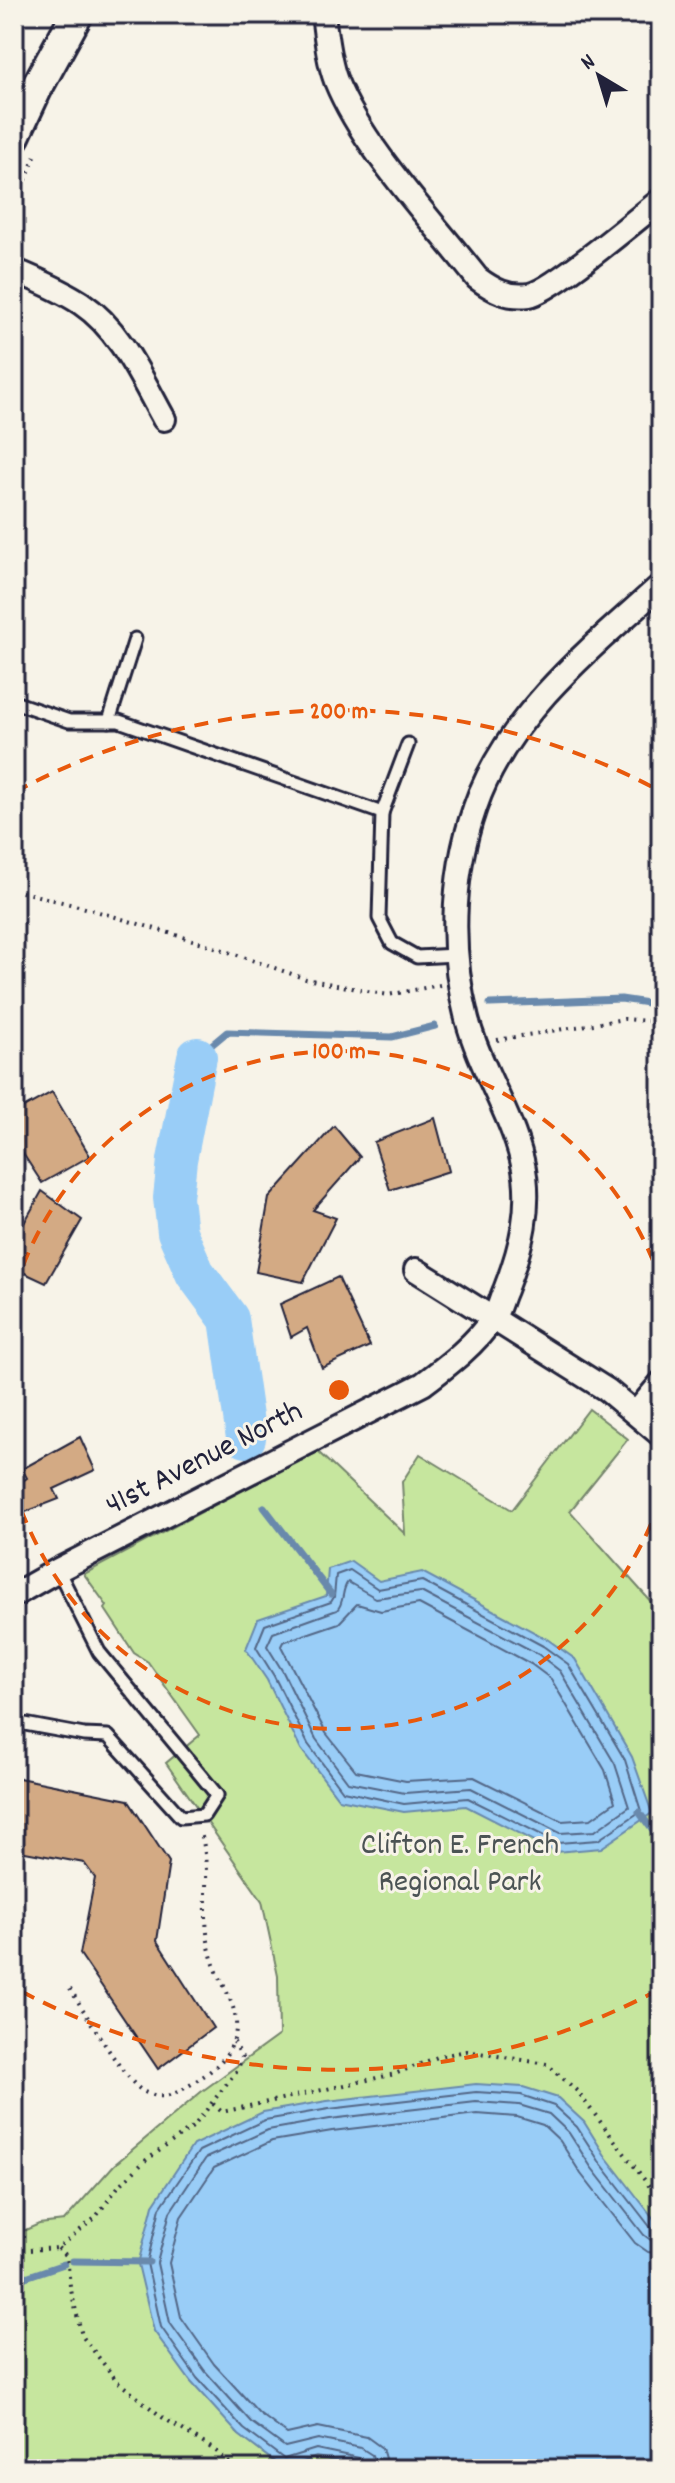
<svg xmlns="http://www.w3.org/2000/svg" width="675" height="2483" font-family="Dekko,sans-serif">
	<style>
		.green { fill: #c6e69e; stroke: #74846c; stroke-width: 2 }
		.water { fill: #99cdf7; stroke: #6989ac; stroke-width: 2 }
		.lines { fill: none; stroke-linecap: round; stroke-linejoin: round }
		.shore { stroke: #526686; stroke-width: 2 }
		.stream { stroke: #6989ac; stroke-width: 7 }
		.river { stroke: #99cdf7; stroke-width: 40 }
		.building { fill: #d3aa84; stroke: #22223b; stroke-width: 2 }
		.lane-casing { stroke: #22223b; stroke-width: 17 }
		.street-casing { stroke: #22223b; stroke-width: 28 }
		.secondary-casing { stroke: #22223b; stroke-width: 36 }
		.path { stroke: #22223b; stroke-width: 4; stroke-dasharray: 2 6; stroke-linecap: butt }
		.lane { stroke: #f7f3e8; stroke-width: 11 }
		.street { stroke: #f7f3e8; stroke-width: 22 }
		.secondary { stroke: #f7f3e8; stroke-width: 30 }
		.ring { fill: none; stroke: #e8590c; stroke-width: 4; stroke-dasharray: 14 10 }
		.labels { text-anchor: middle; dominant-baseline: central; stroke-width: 6; stroke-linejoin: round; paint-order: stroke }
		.street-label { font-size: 32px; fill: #22223b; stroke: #f7f3e8 }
		.park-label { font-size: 32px; fill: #4b5354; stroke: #f7f3e8 }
		.centre { fill: #e8590c; stroke: #f7f3e8; stroke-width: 4 }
		.ring-label { font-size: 24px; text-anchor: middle; font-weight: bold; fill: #e8590c; stroke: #f7f3e8; stroke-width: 6; stroke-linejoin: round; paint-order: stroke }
	</style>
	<rect width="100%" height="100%" fill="#f7f3e8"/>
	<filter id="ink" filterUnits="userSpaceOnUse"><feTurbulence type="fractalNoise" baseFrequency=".0125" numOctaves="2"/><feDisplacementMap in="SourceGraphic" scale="16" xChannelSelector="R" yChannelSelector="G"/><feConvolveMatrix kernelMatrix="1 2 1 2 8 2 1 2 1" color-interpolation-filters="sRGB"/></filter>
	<g filter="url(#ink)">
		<path class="green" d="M589,1409l39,30 -58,72 91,102v641l-424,179 47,36 32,-12 41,8 4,4h-347v-234l25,-11 25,-3 50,-56 87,-73 78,-57 -1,-59 -16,-75 -96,-138 34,-28 -52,-73 -14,-9 -29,-44 2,-3 -23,-32 233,-123 88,83 -3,-52 18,-28 92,56z"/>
		<g class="water">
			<path d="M351,1561l28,20 43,-9 125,67 28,20 57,98 20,56 -51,35 -45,4 -90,-46 -62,6 -65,-13 -38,-50 -34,-69 -21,-31 12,-30 68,-23 2,-27z"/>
			<path d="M476,2084l47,3 35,11 26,24 22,35 55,71v241h-300l-4,-4 -41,-8 -32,12 -45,-34 -48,-53 -37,-51 -16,-67 15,-59 40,-60 70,-33 64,-11z"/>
		</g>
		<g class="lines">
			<g class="shore">
				<path d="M350,1570l28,19 44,-8 121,65 25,18 57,96 16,51 -43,29 -40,3 -90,-45 -64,6 -61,-13 -35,-47 -34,-68 -18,-29 9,-22 66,-23 3,-5 2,-22z"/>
				<path d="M348,1582l28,16 45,-6 117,62 22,17 55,93 14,43 -34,24 -35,2 -89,-45 -66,5 -57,-11 -32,-43 -33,-67 -16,-26 6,-13 64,-23c8,-8 4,-20 11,-28z"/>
				<path d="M357,1604l24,7 38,-7 112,60 20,15 54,91 10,32 -24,17 -29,2 -88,-44 -68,4 -50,-10 -30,-38 -45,-87 2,-4 56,-19z"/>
				<path d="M366,2469l-1,-7 -6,-4 -43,-9 -32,10 -40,-30 -47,-51 -36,-51 -14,-64 13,-55 39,-57 66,-31 64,-11 147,-17 45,3 33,11 23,21 22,34 52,67 10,4"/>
				<path d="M376,2469l-4,-14 -11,-7 -43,-9 -33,8 -34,-25 -46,-51 -35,-48 -13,-60 13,-51 36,-54 62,-28 62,-11 146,-17 43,3 30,9 20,19 22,34 53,68 8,6 9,1"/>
				<path d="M388,2469l-6,-21 -15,-11 -49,-10 -31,7 -28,-21 -45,-49 -33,-47 -12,-54 12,-46 33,-49 58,-27 60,-10 145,-17 40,3 26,8 17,16 21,33 54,69 13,9 13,2"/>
			</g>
			<g class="stream">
				<path d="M490,1004l131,-5 40,6"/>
				<path d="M197,1057l30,-25 165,5 43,-11"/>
				<path d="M264,1507l67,87"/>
				<path d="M639,1812l22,30"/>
				<path d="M73,2261l76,1"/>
				<path d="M14,2281l50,-17"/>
			</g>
			<path class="river" d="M197,1057l-20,103 -4,38 4,34 18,41 34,46 17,119"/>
		</g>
		<g class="building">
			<path d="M52,1092l38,64 -48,27 -28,-43v-27z"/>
			<path d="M435,1118l14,53 -59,19 -16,-48z"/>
			<path d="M334,1126l26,31 -47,53 23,8 -33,64 -47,-10 13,-74z"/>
			<path d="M42,1191l40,29 -36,63 -32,-15v-27z"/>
			<path d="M338,1277l32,69 -48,22 -15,-40 -16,9 -11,-33z"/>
			<path d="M80,1437l15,33 -41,19 5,10 -36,14 -9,-21v-5l13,-9 -5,-9z"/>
			<path d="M14,1777l114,23 41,62 -12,79 56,87 -55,41 -78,-115 15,-76 -11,-15 -70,-13z"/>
		</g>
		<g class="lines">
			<g class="lane-casing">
				<g id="lane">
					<path d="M14,702l55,19h50l263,92 -3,105 13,25 25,14 39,-2"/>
					<path d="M109,721l26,-82"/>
					<path d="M382,813l26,-69"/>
					<path d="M14,1722l70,13 24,1 73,81 23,-2 13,-20 -118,-143 -41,-82"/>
				</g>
			</g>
			<g class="street-casing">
				<g id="street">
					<path d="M323,14c3,22 5,46 13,67 27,67 96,139 141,197 16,12 31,20 52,17 22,-3 109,-77 132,-95"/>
					<path d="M14,270c23,10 46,19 67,33 40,27 60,75 83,116"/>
					<path d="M416,1270l191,120 54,45"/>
					<path d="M636,1413l25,-30"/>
					<path d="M14,1595l44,-25 365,-186c25,-19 53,-40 70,-66 6,-8 8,-20 12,-28 16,-41 28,-86 17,-130 -12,-49 -42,-92 -55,-141 -19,-74 -15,-154 13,-225 36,-87 114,-148 181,-209"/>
				</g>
			</g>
			<g class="secondary-casing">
				<path id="secondary" d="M14,136l22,-47 41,-75"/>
			</g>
			<g class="path">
				<path d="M14,210l23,-59"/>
				<path d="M14,890l68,17 124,37 100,35 82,16 52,-10"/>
				<path d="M497,1040l127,-21 37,3"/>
				<path d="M70,1989c16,24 50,85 71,101 4,3 12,5 17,6 15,2 32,-11 44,-19 17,-11 32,-27 34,-48 2,-26 -19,-50 -25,-74 -11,-40 1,-83 -10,-122"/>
				<path d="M213,2104l9,8 173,-38 45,-18 27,-5 80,13 30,27 76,100 8,7"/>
				<path d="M58,2248l9,8 3,30 12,50 35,45 45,36 54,34 20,18"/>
				<path d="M14,2251l44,-3 37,-30 23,-31 27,-26 49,-35 44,-57 4,-12 -8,-15"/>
			</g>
			<use href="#lane" class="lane"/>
			<use href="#street" class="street"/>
			<use href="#secondary" class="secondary"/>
		</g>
	</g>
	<g class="ring">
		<path d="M660 1501A340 340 0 0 1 15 1492M15 1288A340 340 0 0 1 660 1279"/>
		<path d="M658 1990A680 680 0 0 1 15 1988M15 792A680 680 0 0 1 658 790"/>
	</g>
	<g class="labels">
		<g class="street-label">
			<text transform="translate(205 1460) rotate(-27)">41st Avenue North</text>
		</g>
		<g class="park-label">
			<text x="460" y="1847">Clifton E. French<tspan x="460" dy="37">Regional Park</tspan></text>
		</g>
	</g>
	<circle cx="339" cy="1390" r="12" class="centre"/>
	<g class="ring-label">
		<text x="339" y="718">200 m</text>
		<text x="339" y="1058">100 m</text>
	</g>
	<rect width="675" height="2483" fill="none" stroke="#f7f3e8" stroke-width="48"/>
	<rect x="24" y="24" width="627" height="2435" fill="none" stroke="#22223b" stroke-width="3" filter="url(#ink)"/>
	<g transform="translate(599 76) rotate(322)" stroke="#f7f3e8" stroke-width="6" paint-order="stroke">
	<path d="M0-6L14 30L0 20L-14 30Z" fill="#22223b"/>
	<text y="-12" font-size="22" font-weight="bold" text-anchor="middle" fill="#22223b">N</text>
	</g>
</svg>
